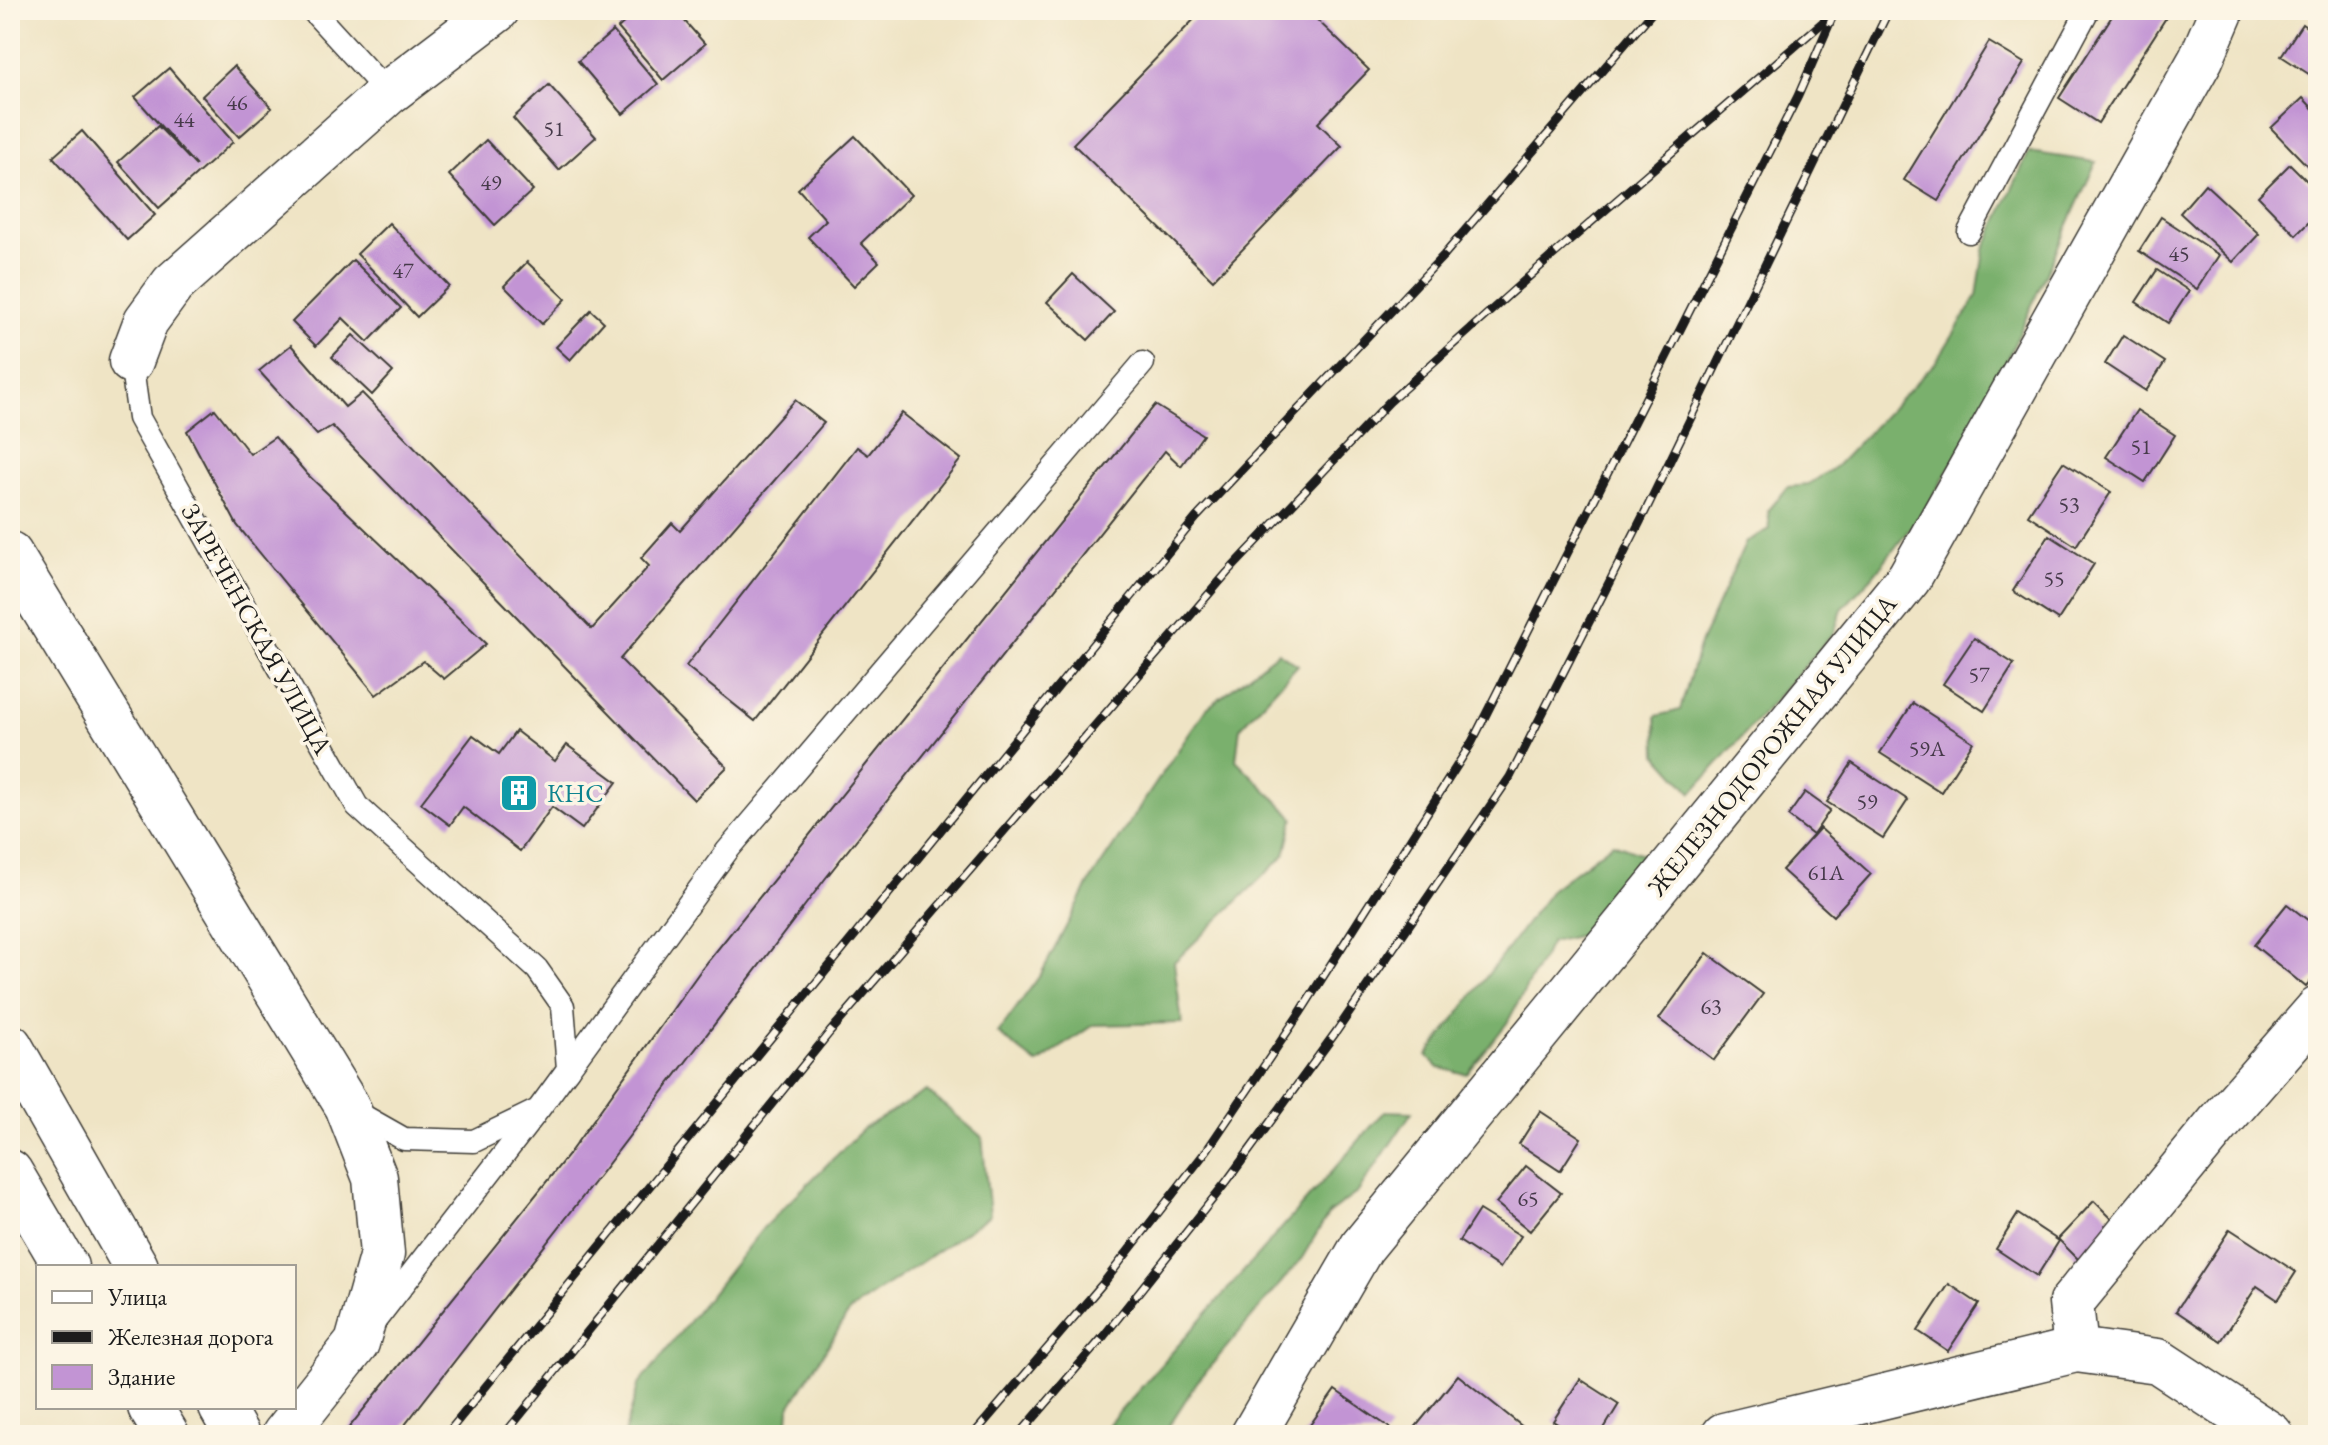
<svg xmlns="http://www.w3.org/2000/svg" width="2328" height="1445" font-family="'EB Garamond',serif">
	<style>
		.forest { fill: #7ab06d; stroke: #4b6644; stroke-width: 2 }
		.building { fill: #c294d4 }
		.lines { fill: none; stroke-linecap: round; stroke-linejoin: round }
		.lane-casing { stroke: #3c3a35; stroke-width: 25 }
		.street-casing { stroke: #3c3a35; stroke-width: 47 }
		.primary-casing { stroke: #3c3a35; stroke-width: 47 }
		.lane { stroke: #fff; stroke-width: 22 }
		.street { stroke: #fff; stroke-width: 44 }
		.primary { stroke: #fff; stroke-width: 44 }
		.rail-casing { stroke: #1c1c1c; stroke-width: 9 }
		.rail { stroke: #fcf5e5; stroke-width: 6; stroke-dasharray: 18; stroke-linecap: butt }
		.labels { text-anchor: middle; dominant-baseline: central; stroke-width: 7; stroke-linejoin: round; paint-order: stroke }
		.number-label { font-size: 22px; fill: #463a4a }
		.street-label { font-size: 26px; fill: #1c1c1c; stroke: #fcf5e5 }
		.culture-label { font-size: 26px; fill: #0d838f; stroke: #fcf5e5; text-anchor: start }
	</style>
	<rect width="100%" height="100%" fill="#fcf5e5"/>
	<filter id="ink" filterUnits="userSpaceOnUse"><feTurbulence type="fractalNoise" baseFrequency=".0125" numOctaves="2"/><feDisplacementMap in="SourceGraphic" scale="16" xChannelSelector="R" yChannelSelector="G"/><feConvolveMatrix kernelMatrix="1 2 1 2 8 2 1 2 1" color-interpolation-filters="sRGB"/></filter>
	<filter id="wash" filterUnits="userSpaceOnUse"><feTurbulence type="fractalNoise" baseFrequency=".006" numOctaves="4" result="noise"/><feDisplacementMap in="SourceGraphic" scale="32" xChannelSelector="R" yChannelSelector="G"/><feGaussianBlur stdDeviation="1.8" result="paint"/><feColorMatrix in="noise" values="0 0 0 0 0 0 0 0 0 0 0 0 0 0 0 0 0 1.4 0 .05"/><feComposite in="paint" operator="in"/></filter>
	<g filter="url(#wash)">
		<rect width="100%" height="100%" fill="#efe4c5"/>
		<g class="forest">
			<path d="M2029,152l67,10 -104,232 -63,110 -56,72 -31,33 -8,24 -142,160 -35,-39 -1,-38 24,-6 19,-64 47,-104 24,-13 -2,-18 20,-24 20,-2 28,-19 100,-104 41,-66 7,-46z"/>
			<path d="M1278,652l20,13 -58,63 -4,32 58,58 -9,37 -111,107 8,61 -89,2 -56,39 -39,-31 43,-59 51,-96 114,-169z"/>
			<path d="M1613,843l32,12 -64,80 -30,7 -44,81 -40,51 -28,-6 -12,-12 125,-167z"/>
			<path d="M927,1091l55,46 8,78 -140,96 -61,97 -2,27h-163l14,-49 125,-158 101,-100z"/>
			<path d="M1385,1111l27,1 -54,80 -29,21 -27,45 -105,124 -34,53h-64z"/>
		</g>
		<g id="blocks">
			<g class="building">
				<path d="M638,10h37l30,34 -42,36 -45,-52z"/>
				<path d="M1203,10h104l62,60 -51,53 24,23 -129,134 -140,-136z"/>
				<path d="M2116,10h55l-73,113 -39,-25z"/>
				<path d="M2302,24l16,11v45l-37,-24z"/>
				<path d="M613,31l45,53 -35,30 -45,-53z"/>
				<path d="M1989,42l35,21 -86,138 -34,-21z"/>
				<path d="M234,66l38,42 -33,29 -37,-41z"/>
				<path d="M169,68l64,74 -74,66 -41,-46 40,-36 38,40 -61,-69z"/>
				<path d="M549,85l47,52 -37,33 -46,-52z"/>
				<path d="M2303,98l15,16v63l-47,-49z"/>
				<path d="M82,131l73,84 -28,25 -74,-83z"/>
				<path d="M855,136l56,59 -50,48 18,19 -25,24 -46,-49 18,-17 -28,-31z"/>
				<path d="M486,140l47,50 -38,35 -46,-50z"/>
				<path d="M2290,164l28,28v21l-22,22 -38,-39z"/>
				<path d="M2205,184l54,50 -26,28 -53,-49z"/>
				<path d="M2161,217l58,38 -22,34 -58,-38z"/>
				<path d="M389,223l60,63 -32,31 -60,-63z"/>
				<path d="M353,260l48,48 -33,34 -25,-24 -27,28 -24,-24z"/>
				<path d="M527,262l39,37 -24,25 -38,-38z"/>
				<path d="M2157,270l32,21 -21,32 -32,-21z"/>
				<path d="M1073,274l41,38 -26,28 -41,-38z"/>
				<path d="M591,310l13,12 -34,38 -14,-13z"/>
				<path d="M353,335l40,37 -21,23 -40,-38z"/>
				<path d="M2123,335l42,27 -19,29 -41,-27z"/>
				<path d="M291,345l54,62 17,-14 230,236 57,-63 -8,-8 31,-35 8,8 115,-131 29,23 -204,236 107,108 -33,33 -362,-374 -15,9 -58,-64z"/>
				<path d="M1155,405l48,30 -22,31 -16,-15 -340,428 -223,293 -205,263h-54l225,-280 133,-185z"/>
				<path d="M215,409l35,45 25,-17 32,37 179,170 -42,35 -21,-18 -47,34 -139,-170 -50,-94z"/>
				<path d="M2137,410l38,25 -30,47 -39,-25z"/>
				<path d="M902,413l59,46 -206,262 -69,-55 171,-219 11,8z"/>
				<path d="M2063,462l48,30 -35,54 -48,-31z"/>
				<path d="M2049,535l45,29 -36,56 -45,-29z"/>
				<path d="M1974,638l40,26 -30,47 -41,-27z"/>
				<path d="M1913,703l60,39 -32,50 -61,-39z"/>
				<path d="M516,731l39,30 12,-16 50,37 -35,47 -30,-22 -32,44 -57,-44 -13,18 -29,-22 52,-68 26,19z"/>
				<path d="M1852,763l56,37 -25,38 -56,-36z"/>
				<path d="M1805,792l25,18 -17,25 -25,-19z"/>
				<path d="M1820,828l51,46 -38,42 -51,-46z"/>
				<path d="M2287,904l31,24v45l-12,14 -52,-42z"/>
				<path d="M1707,953l56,41 -49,66 -55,-41z"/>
				<path d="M1540,1111l41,27 -21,33 -41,-27z"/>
				<path d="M1526,1166l35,27 -31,38 -34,-28z"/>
				<path d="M2094,1201l23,23 -37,37 -22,-22z"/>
				<path d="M1479,1210l42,26 -21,32 -41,-27z"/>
				<path d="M2018,1214l41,27 -22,35 -41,-27z"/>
				<path d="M2230,1229l66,43 -18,28 -21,-14 -36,55 -45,-30z"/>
				<path d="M1949,1284l30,20 -31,47 -30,-20z"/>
				<path d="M1458,1375l66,53 -5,7h-110z"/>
				<path d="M1580,1379l39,25 -19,31h-25l-22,-14z"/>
				<path d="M1335,1390l55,38 -5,7h-82z"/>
			</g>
		</g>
	</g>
	<g filter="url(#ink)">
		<use href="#blocks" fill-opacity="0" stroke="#3c3a35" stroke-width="2"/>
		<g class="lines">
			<g class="lane-casing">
				<g id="lane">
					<path d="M312,10l76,83"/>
					<path d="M1969,232l119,-222"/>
					<path d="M131,361l8,57 218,388 180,163 26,37 5,63 -30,41 -64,31 -70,-2 -53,-30"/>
					<path d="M568,1069l159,-218 416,-488"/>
					<path d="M375,1321l160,-207"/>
				</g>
			</g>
			<g class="street-casing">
				<g id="street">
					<path d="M131,361l15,-40 27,-37 215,-191 109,-83"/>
					<path d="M10,554l337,552 28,72 7,76 -25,89 -73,92"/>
					<path d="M2076,1350l-5,-47 147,-179 100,-115"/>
					<path d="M1253,1435l109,-188 547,-669 292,-519 21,-49"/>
					<path d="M1724,1435l352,-85 82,11 113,74"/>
				</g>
			</g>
			<g class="primary-casing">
				<g id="primary">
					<path d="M10,1046l126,221"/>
					<path d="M10,1172l56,95"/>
					<path d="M150,1407l17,28"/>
					<path d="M221,1407l16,28"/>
				</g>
			</g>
			<use href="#lane" class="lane"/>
			<use href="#street" class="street"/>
			<use href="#primary" class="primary"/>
			<g class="rail-casing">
				<g id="rail">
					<path d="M446,1435l750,-917 248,-263 210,-245"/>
					<path d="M504,1435l326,-403 397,-459 162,-171 163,-146 285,-246"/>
					<path d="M973,1435l132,-154 102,-131 93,-137 172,-271 326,-646 34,-78"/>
					<path d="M1019,1435l84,-98 124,-156 109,-149 174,-255 134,-263 245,-504"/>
				</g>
			</g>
			<use href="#rail" class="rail"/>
		</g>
	</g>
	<defs>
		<g id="building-square" transform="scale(2)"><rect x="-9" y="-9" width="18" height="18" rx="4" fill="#0f9aa8" stroke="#fcf5e5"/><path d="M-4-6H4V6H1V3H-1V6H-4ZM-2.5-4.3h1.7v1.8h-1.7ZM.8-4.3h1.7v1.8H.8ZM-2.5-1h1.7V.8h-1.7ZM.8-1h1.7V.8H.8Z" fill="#fff"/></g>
	</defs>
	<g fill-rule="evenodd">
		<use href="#building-square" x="519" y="793"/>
	</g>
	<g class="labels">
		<g class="number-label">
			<text x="237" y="102">46</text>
			<text x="184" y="119">44</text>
			<text x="554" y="128">51</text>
			<text x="491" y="182">49</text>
			<text x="2179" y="253">45</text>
			<text x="403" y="270">47</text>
			<text x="2141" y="446">51</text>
			<text x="2069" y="504">53</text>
			<text x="2054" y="578">55</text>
			<text x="1979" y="674">57</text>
			<text x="1927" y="748">59А</text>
			<text x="1867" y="801">59</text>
			<text x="1826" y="872">61А</text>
			<text x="1711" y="1006">63</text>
			<text x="1528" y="1198">65</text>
		</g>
		<g class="street-label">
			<text transform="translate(257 629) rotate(61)">ЗАРЕЧЕНСКАЯ УЛИЦА</text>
			<text transform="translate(1772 745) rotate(-51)">ЖЕЛЕЗНОДОРОЖНАЯ УЛИЦА</text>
		</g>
		<g class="culture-label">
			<text x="547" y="793">КНС</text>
		</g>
	</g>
	<rect width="2328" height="1445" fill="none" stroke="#fcf5e5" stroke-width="40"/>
	<rect x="36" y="1265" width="260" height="144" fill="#fcf5e5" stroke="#a29e95" stroke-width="2"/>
	<rect x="52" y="1291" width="40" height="12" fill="#ffffff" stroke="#a29e95" stroke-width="2"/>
	<text x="108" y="1305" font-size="24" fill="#1c1c1c">Улица</text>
	<rect x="52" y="1331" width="40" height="12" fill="#1c1c1c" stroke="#a29e95" stroke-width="2"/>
	<text x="108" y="1345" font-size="24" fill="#1c1c1c">Железная дорога</text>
	<rect x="52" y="1365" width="40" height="24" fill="#c294d4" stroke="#a29e95" stroke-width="2"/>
	<text x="108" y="1385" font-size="24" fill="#1c1c1c">Здание</text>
</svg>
